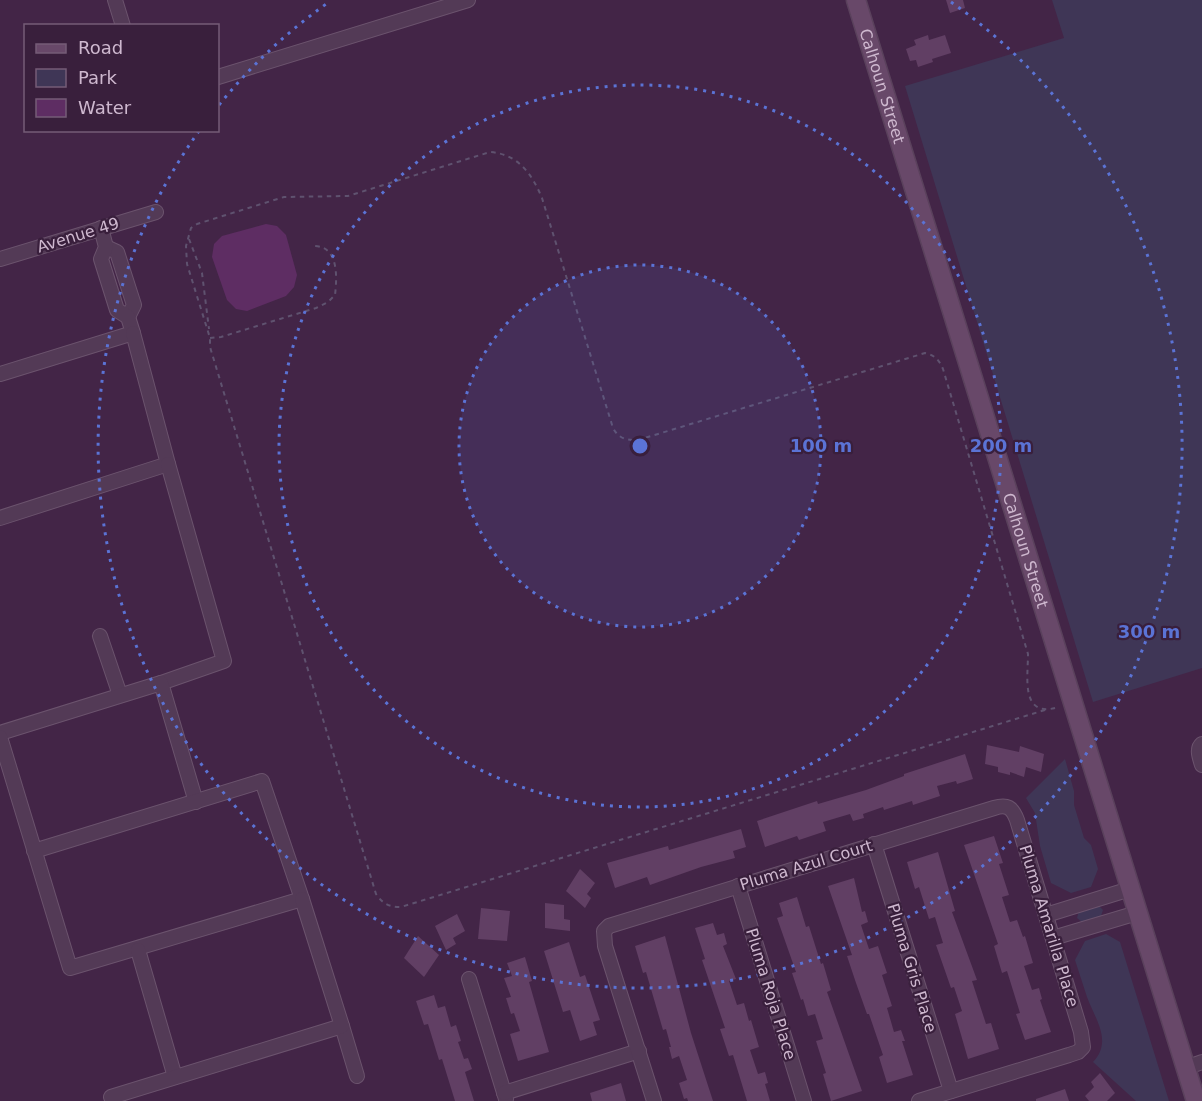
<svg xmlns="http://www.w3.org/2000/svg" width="1202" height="1101" font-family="'DejaVu Sans',sans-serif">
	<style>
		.green { fill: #3f3656 }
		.water { fill: #5e2d63 }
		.building { fill: #613f64 }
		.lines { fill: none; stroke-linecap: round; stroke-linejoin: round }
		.street-casing { stroke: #6b536d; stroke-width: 16 }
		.secondary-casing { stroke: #5a415c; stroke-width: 21 }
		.path { stroke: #5f526f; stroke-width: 2; stroke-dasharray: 4.5 4.5; stroke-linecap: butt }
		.street { stroke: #533a56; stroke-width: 14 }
		.secondary { stroke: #684869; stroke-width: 18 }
		.ring { fill: none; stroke: #5b73d5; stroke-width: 3; stroke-dasharray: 3 6 }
		.labels { text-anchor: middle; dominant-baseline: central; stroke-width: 4.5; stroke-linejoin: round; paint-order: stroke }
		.street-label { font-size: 16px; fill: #ceb8cf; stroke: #391f3c }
		.centre { fill: #5b73d5; stroke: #391f3c; stroke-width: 3 }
		.ring-label { font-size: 18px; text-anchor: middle; font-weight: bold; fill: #5b73d5; stroke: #391f3c; stroke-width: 4.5; stroke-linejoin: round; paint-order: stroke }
	</style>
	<rect width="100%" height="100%" fill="#432547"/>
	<g class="green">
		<path d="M1052,0h150v668l-109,34 -188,-616 159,-48z"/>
		<path d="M1065,759l9,32v14l10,33 7,7 7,24 -7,18 -20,6 -20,-10 -11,-37 -5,-33 -9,-15z"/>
		<path d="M1098,905l5,5 -2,6 -19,6 -5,-4 2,-7z"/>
		<path d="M1106,934l14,8 49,159h-33l-43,-39c20,-21 2,-43 -6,-65 -4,-12 -8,-25 -12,-37l10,-19z"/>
	</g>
	<path class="water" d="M266,224l11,2 9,9 11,40 -3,12 -8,9 -39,15 -11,-2 -9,-9 -15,-43 2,-13 8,-8z"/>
	<g class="building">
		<path d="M946,0h17l2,8 -15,5z"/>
		<path d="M928,35l1,5 16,-5 6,18 -19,6 1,3 -15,5 -2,-7 -6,1 -4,-12 10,-4 -2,-5z"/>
		<path d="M987,745l32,7 1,-6 24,8 -3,18 -15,-5 -2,10 -14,-5v3l-12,-3v-5l-13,-3z"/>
		<path d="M965,754l8,25 -16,5 -1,-3 -19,5 3,10 -27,9 -1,-4 -28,9 -1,-3 -20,7 1,4 -11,3 -3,-7 -27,8 3,9 -27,9 -2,-4 -32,11 -8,-26 60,-20 1,3 48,-14 38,-14v-2z"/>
		<path d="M741,829l5,18 -13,4 2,7 -34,9 -51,18 -3,-8 -32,11 -8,-25 61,-17 1,4z"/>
		<path d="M994,836l9,27 -4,1 10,31 -7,2 8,25 7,-2 6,17 2,-1 8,27 -9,3 8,24 7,-2 3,11 -2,1 11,32 -26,8 -9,-26 4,-1 -13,-42 -5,2 -8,-27 4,-2 -34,-99z"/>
		<path d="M938,852l17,59 -3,1 25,68 -5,1 14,43 5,-1 8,26 -31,10 -13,-45 7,-3 -8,-24 -3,1 -15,-43 7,-2 -8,-26 -6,2 -10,-32 -4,2 -8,-27z"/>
		<path d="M580,869l15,14 -8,11 4,4 -6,10 -19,-17z"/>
		<path d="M854,878l8,34 3,-1 3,11 -7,3 8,24 9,-3 9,27 -5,2 10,31 -5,2 7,24 7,-2 4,11h-3l11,34 -26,8 -8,-26 4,-2 -14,-41h-2l-11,-31 -9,-27 5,-1 -24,-69z"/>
		<path d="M797,897l9,30 3,-1 12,38 2,-1 8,27 -4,2 35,99 -31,10 -8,-27 3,-1 -10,-32 7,-2 -8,-25 -7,2 -5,-17 -2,1 -9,-27 4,-1 -19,-54 6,-2 -4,-13z"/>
		<path d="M545,903l19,2v14l6,1v11l-25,-3z"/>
		<path d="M481,908l29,3 -3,30 -29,-2z"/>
		<path d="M457,914l8,17 -12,7 3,6 -10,6 -11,-24z"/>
		<path d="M713,923l4,12 7,-2 3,11 -4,2 13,33 -7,2 8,24 7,-2 5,18 2,-1 8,27 -9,3 8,24 7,-2 3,11 -3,1 5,17h-23l-14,-46 -4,1 -9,-27 5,-1 -23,-68 3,-1 -10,-31z"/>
		<path d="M418,936l21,19 -15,22 -20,-19z"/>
		<path d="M665,936l26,97 22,68h-25l-1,-3 -3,1 -5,-16 8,-3 -8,-24 -7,3 -3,-12h2l-5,-18 -3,1 -17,-58 -3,1 -8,-27z"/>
		<path d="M569,942l11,35 5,-2 15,45 -7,2 4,13 -17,6 -10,-31 -7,2 -19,-61z"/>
		<path d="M525,957l7,24 -3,1 20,70 -31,9 -8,-27 10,-3 -6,-18 -3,1 -5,-16 5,-1 -7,-19 8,-2 -5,-13z"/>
		<path d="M434,995l4,13 7,-2 6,21 5,-2 5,16 -3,1 6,17 4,-1 4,11 -7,3 9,29h-19l-13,-42 -3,1 -11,-36 -4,1 -8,-24z"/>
		<path d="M1100,1073l15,20 -8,8h-18l-4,-5 9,-9 -3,-5z"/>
		<path d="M621,1083l5,18h-34l-2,-8z"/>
		<path d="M1065,1089l4,12h-33v-2z"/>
	</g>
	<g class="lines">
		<g class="street-casing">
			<g id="street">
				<path d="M115,0l8,26"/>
				<path d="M218,77l250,-77"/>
				<path d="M106,247l11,5 17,53 -6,12"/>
				<path d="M0,259l156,-47"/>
				<path d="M0,374l133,-41 -5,-16 -11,-7 -16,-51 5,-12 -5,-19"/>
				<path d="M0,518l168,-54 -35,-131"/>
				<path d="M100,636l20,59"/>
				<path d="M161,683l63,-22 -56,-197"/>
				<path d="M0,733l161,-50 35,119"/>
				<path d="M0,737l70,231 232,-69 -40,-118 -228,70"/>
				<path d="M1202,744c-6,5 -2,14 0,21"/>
				<path d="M874,844l77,247"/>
				<path d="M738,886l66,215"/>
				<path d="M1046,915l84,-26"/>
				<path d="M1053,938l84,-25"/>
				<path d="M138,950l37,127"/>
				<path d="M469,979l37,120"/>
				<path d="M342,1026l15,50"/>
				<path d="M1185,1068l17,-6"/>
				<path d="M504,1093l135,-42"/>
				<path d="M113,1101l-2,-4 231,-71 -40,-127"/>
				<path d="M654,1101l-49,-155 -1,-15 5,-5 385,-118c13,-4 18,-1 23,12l64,212 2,15 -5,5 -9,3 -150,46"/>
			</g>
		</g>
		<g class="secondary-casing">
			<g id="secondary">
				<path id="s1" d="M856,0l340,1101"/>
			</g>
		</g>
		<g class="path">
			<path d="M189,239l13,34 7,56"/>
			<path d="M210,338l11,-1 95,-29 12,-6 7,-7c2,-17 4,-48 -20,-49"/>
			<path d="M1045,710l-644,197c-12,0 -18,-3 -25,-13l-166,-547v-9l-23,-74 -1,-18 5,-18 6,-4 87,-27 64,-1 142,-44c28,2 42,22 52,46l71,230c8,15 22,13 35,9l277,-84c10,2 14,7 18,16l85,285c0,24 -8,65 31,53"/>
		</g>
		<use href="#street" class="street"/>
		<use href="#secondary" class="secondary"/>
	</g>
	<circle cx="640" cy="446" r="181" fill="#5b73d5" fill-opacity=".12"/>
	<g class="ring">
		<circle cx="640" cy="446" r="181"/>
		<circle cx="640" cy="446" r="361"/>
		<path d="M219 105A542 542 0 0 1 329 2M951 2A542 542 0 1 1 199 131"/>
	</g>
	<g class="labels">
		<g class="street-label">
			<text stroke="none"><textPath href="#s1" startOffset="90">Calhoun Street</textPath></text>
			<text transform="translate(78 235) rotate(-17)">Avenue 49</text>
			<text stroke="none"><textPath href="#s1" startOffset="576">Calhoun Street</textPath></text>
			<text transform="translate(806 865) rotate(-17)">Pluma Azul Court</text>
			<text transform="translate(1049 926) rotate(73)">Pluma Amarilla Place</text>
			<text transform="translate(912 968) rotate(73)">Pluma Gris Place</text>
			<text transform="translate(771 994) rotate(73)">Pluma Roja Place</text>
		</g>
	</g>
	<circle cx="640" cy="446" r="9" class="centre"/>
	<g class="ring-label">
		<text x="821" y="452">100 m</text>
		<text x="1001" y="452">200 m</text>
		<text x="1149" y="638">300 m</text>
	</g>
	<rect x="24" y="24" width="195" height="108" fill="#391f3c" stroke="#755c77" stroke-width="1.5"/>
	<rect x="36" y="44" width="30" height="9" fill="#684869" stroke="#755c77" stroke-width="1.5"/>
	<text x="78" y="54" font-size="18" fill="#ceb8cf">Road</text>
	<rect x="36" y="69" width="30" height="18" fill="#3f3656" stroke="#755c77" stroke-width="1.5"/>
	<text x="78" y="84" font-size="18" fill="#ceb8cf">Park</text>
	<rect x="36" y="99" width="30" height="18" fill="#5e2d63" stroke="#755c77" stroke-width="1.5"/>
	<text x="78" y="114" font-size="18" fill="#ceb8cf">Water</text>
</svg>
